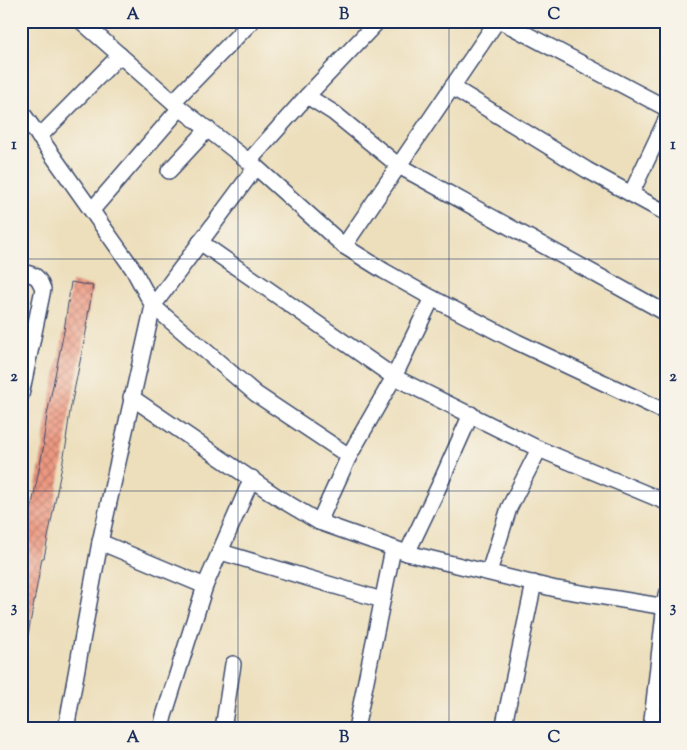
<svg xmlns="http://www.w3.org/2000/svg" width="687" height="750" font-family="'Sorts Mill Goudy',serif">
	<style>
		.building { fill: url(#building-cross-hatch) }
		.lines { fill: none; stroke-linecap: round; stroke-linejoin: round }
		.minor-casing { stroke: #3a496c; stroke-width: 18 }
		.minor { stroke: #fff; stroke-width: 15 }
		.grid { fill: none; stroke: #1b2f5e; stroke-width: 1; stroke-opacity: 0.55 }
		.neatline { fill: none; stroke: #1b2f5e; stroke-width: 2 }
		.grid-label { font-size: 16px; text-anchor: middle; font-weight: bold; fill: #1b2f5e }
	</style>
	<defs>
		<pattern id="building-cross-hatch" width="8" height="8" patternUnits="userSpaceOnUse" patternTransform="scale(1.25)"><rect width="8" height="8" fill="#ed9880"/><path d="M0 0l8 8M0 8l8-8" fill="none" stroke="#bf7c6c"/></pattern>
	</defs>
	<rect width="100%" height="100%" fill="#f7f3e8"/>
	<filter id="ink" filterUnits="userSpaceOnUse"><feTurbulence type="fractalNoise" baseFrequency=".02" numOctaves="2"/><feDisplacementMap in="SourceGraphic" scale="10" xChannelSelector="R" yChannelSelector="G"/><feConvolveMatrix kernelMatrix="1 2 1 2 8 2 1 2 1" color-interpolation-filters="sRGB"/></filter>
	<filter id="wash" filterUnits="userSpaceOnUse"><feTurbulence type="fractalNoise" baseFrequency=".0096" numOctaves="4" result="noise"/><feDisplacementMap in="SourceGraphic" scale="20" xChannelSelector="R" yChannelSelector="G"/><feGaussianBlur stdDeviation="1.12" result="paint"/><feColorMatrix in="noise" values="0 0 0 0 0 0 0 0 0 0 0 0 0 0 0 0 0 1.4 0 .05"/><feComposite in="paint" operator="in"/></filter>
	<g filter="url(#wash)">
		<rect width="100%" height="100%" fill="#eddfbc"/>
		<g id="blocks">
			<path class="building" d="M71,282l22,4 -7,41h1l-17,84 -4,29h1l-23,118h-2l-15,82h-6v-79l23,-117 -1,-1 4,-28 17,-84z"/>
		</g>
	</g>
	<g filter="url(#ink)">
		<use href="#blocks" fill-opacity="0" stroke="#3a496c" stroke-width="1"/>
		<g class="lines">
			<g class="minor-casing">
				<g id="minor">
					<path d="M81,21l99,87 76,59 88,79 40,25 48,27 85,44 149,70"/>
					<path d="M501,21l165,87"/>
					<path d="M452,87l135,83 79,43"/>
					<path d="M307,96l27,17 65,53 267,147"/>
					<path d="M173,102l79,-81"/>
					<path d="M21,111l112,158 20,37 -53,236 -34,187"/>
					<path d="M39,137l81,-82"/>
					<path d="M249,161l58,-65 71,-75"/>
					<path d="M256,167l-103,139 103,88 93,62"/>
					<path d="M169,171l39,-42"/>
					<path d="M631,194l35,-74"/>
					<path d="M92,210l88,-102"/>
					<path d="M200,242l194,135 145,72 127,53"/>
					<path d="M344,246l153,-225"/>
					<path d="M21,272c14,3 17,3 22,17l-22,106"/>
					<path d="M131,397l151,103 37,22 88,31 149,36 110,18"/>
					<path d="M319,522l30,-66 45,-79 38,-79"/>
					<path d="M100,542l105,44"/>
					<path d="M221,552l161,48"/>
					<path d="M407,553l32,-67 32,-72"/>
					<path d="M489,572l20,-64 30,-59"/>
					<path d="M161,729l3,-13 41,-130 47,-108"/>
					<path d="M223,729l10,-65"/>
					<path d="M356,729l37,-180"/>
					<path d="M503,729l31,-146"/>
					<path d="M651,729l15,-134"/>
				</g>
			</g>
			<use href="#minor" class="minor"/>
		</g>
	</g>
	<path class="grid" d="M238,21v708M449,21v708M21,259h645M21,491h645"/>
	<rect width="687" height="750" fill="none" stroke="#f7f3e8" stroke-width="55"/>
	<rect x="28" y="28" width="632" height="694" class="neatline"/>
	<g class="grid-label">
		<text x="133" y="19">A</text>
		<text x="344" y="19">B</text>
		<text x="554" y="19">C</text>
		<text x="14" y="149">1</text>
		<text x="673" y="149">1</text>
		<text x="14" y="381">2</text>
		<text x="673" y="381">2</text>
		<text x="14" y="612">3</text>
		<text x="673" y="612">3</text>
		<text x="133" y="742">A</text>
		<text x="344" y="742">B</text>
		<text x="554" y="742">C</text>
	</g>
</svg>
